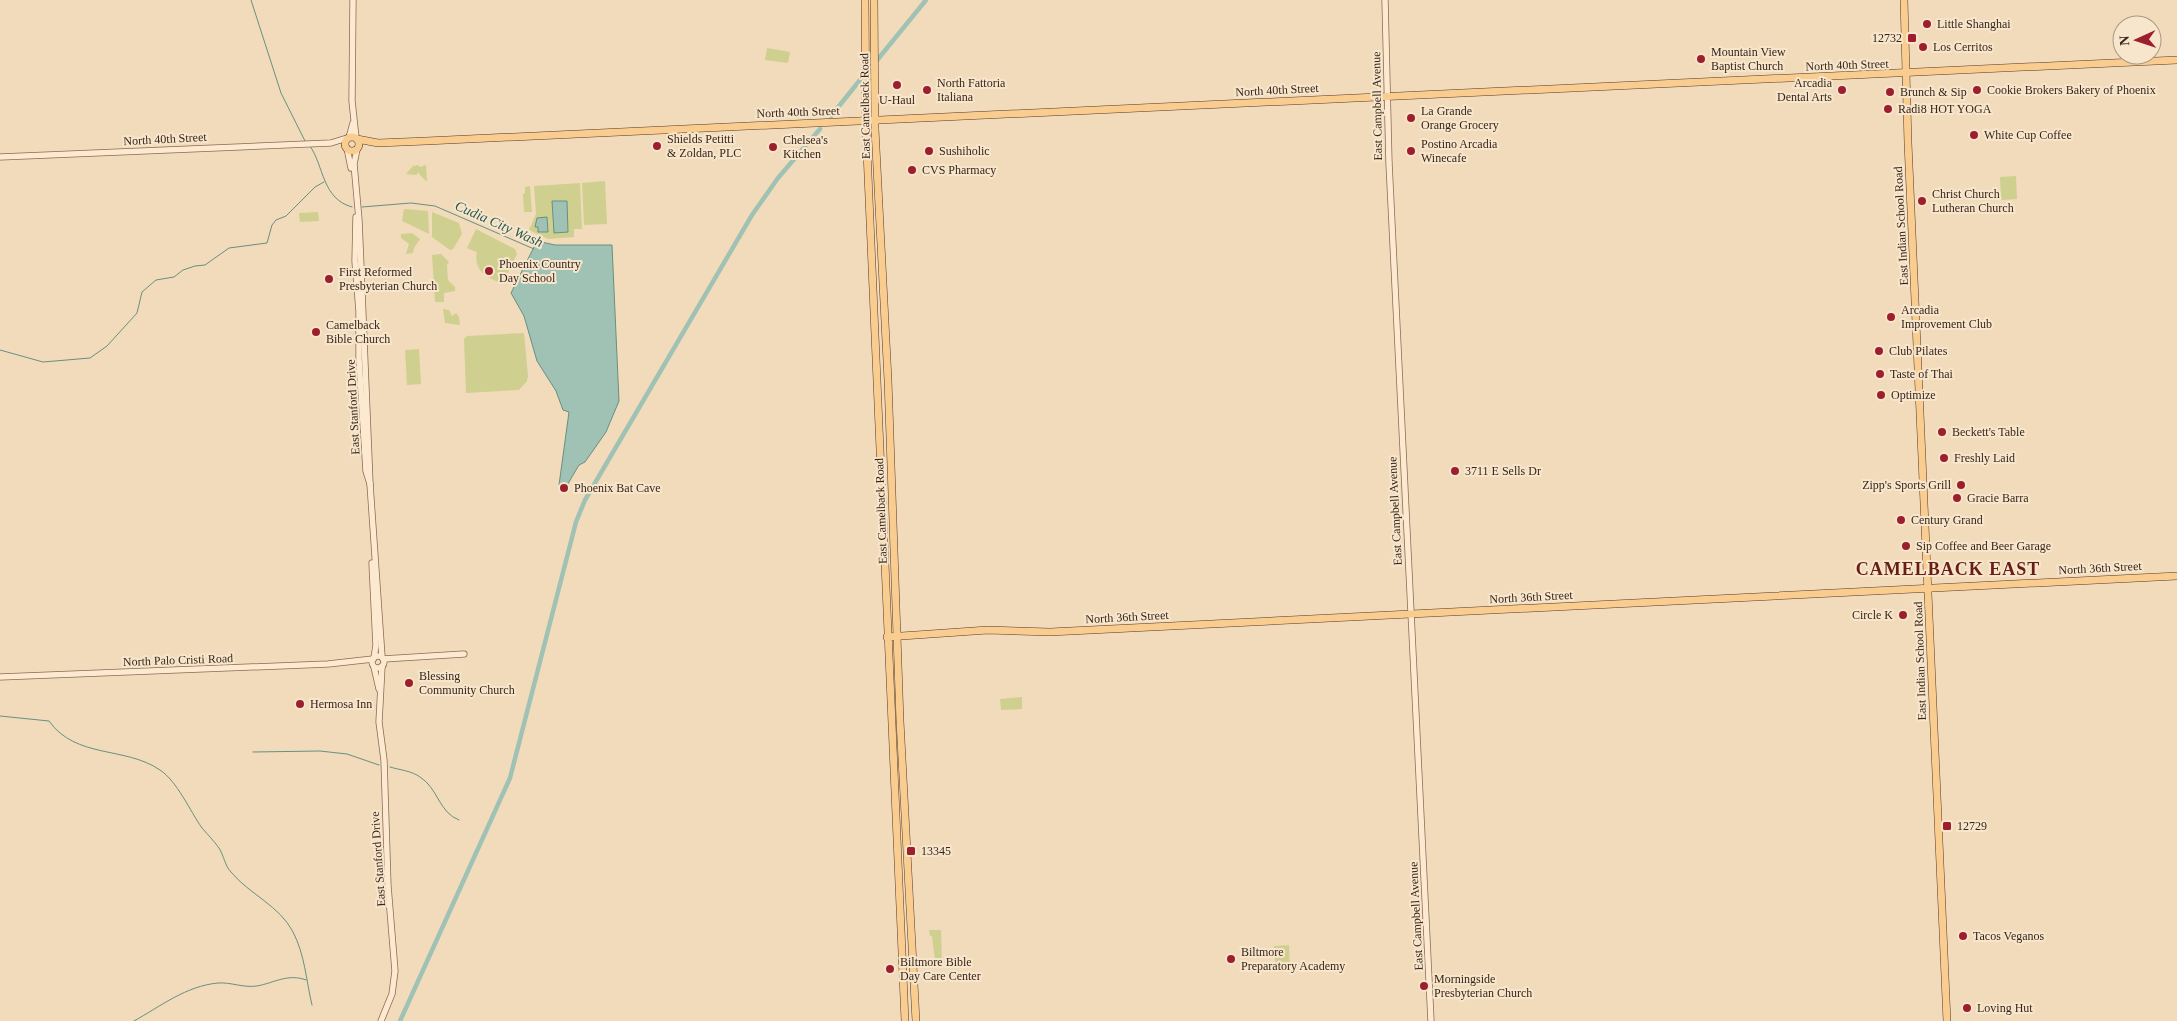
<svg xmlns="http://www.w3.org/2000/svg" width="2177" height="1021" font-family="'Times New Roman',serif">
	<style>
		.green { fill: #cfd08f }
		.water { fill: #a0c2b4; stroke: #679081 }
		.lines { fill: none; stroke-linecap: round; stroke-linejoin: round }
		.stream { stroke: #679081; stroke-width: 1 }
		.canal { stroke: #a0c2b4; stroke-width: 4.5 }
		.minor-casing { stroke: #8a6a54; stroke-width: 7 }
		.major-casing { stroke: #573929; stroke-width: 8 }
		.minor { stroke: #fce9cf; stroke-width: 5.5 }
		.major { stroke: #f9cc8f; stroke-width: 7 }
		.poi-dot { fill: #9d1f2e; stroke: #f8e6cc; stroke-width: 2 }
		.labels { text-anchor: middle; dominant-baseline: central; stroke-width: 4; stroke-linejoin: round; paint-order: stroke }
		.poi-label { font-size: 12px; fill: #37251a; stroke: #f8e6cc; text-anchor: start }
		.street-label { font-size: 12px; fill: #37251a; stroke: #f8e6cc }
		.water-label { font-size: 14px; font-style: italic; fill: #285950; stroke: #f8e6cc }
		.district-label { font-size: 18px; font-weight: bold; letter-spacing: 1px; fill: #681e16; stroke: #f8e6cc }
	</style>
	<rect width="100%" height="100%" fill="#f1dbbb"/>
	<g class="green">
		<path d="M767,48l23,4 -2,11 -23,-3z"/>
		<path d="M418,165l2,2 6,-2 1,17 -8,-8v-2l-3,3 -10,-1 7,-8z"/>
		<path d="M2016,176l1,23 -16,1 -1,-23z"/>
		<path d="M605,181l2,43 -23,1 -2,-42z"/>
		<path d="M580,183l2,46h-8v8l-26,2 -19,-9 7,-16 -2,-28z"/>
		<path d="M530,186l2,26h-8l-1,-18 2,-1v-6z"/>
		<path d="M404,209l24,2 1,23 -27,-13z"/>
		<path d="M318,212l1,9 -19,1 -1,-9z"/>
		<path d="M432,212l27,11 3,11 -9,15 -3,1 -18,-13z"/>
		<path d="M476,229l39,20 2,5 -14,30c-18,-7 -30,-14 -26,-34l-1,2 -9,-4z"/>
		<path d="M412,233l8,6 -6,9 -1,5 -7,1 3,-10 -8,-6v-4z"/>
		<path d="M441,254l8,8 -2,3 1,15 7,7v4l-11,2v9h-9l-3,-47z"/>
		<path d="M443,309l6,1 3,6 4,-3 3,4 1,8 -15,-2z"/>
		<path d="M524,333l4,43 -1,5 -8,9 -53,3 -2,-54 3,-3z"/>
		<path d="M419,349l2,35 -14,1 -2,-35z"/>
		<path d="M1022,697v12l-21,1 -1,-11z"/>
		<path d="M929,930h12l1,36 -10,1 -1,-5 4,-1 -3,-25h-2z"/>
		<path d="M1289,945l1,27h-14l-2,-26z"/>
	</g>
	<g class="water">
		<path d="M552,201h15l1,31 -14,1z"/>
		<path d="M547,217l1,15h-10v-5h-3l2,-9z"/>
		<path d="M537,241l18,4h57l7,156 -13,31 -21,30 -6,3 -13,22 -7,-2 10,-73 -6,-2 -7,-19 -19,-30 -13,-45 -13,-23z"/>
	</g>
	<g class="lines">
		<g class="stream">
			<path d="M251,0l30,93 24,48"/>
			<path d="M310,146c14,20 12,53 42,61"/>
			<path d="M362,207l49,-4 24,3 99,43"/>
			<path d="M0,350l43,12 47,-4 17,-12 30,-33 5,-21 14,-12 18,-3 9,-7 12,-4 10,-1 24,-17 38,-5 5,-18 4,-5 10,-4 29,-29 9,-5"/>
			<path d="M0,716l49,5c27,38 76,25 111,49 17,11 30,41 42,58 6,7 12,13 17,20 5,8 6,18 12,24 18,22 49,34 62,60 12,23 13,48 19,73"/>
			<path d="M253,752l67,-1 27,3 32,11"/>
			<path d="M390,767c10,3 22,4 30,10 18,11 19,36 39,43"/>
			<path d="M134,1021c27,-15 52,-35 84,-38 13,-1 25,5 39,3 17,-3 31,-13 49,-6"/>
		</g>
		<g class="canal">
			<path d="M865,75l61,-75"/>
			<path d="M831,116l29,-36"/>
			<path d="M400,1021l110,-243 66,-256 9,-22 167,-285 26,-37 42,-49"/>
		</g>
		<g class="minor-casing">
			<g id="minor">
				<path d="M353,0l-1,101 4,37"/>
				<path d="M1385,0l4,163 42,858"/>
				<path d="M349,138l4,-15"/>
				<path d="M347,148l4,20"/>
				<path d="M357,149l-3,15 5,56 11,264 12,173"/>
				<path d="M0,157l331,-14 16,-5"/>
				<path d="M356,217l-1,44 4,50v48l7,112 4,13"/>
				<path d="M372,563l4,82 -2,13"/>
				<circle cx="378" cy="662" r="6"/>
				<path d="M383,659l81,-5"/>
				<path d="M374,667l5,22"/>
				<path d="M0,677l328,-13 45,-5"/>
				<path d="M381,1021l11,-27 3,-23 -7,-85 -4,-126 -5,-38 3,-56"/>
			</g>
		</g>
		<g class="major-casing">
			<g id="major">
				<path d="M865,0l1,129 39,892"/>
				<path d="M874,0l1,129 13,251 12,341 16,300"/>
				<path d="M1904,0l4,143 39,878"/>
				<circle cx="352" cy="144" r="7"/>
				<path d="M357,139l21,4 48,-2 1751,-81"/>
				<path d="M887,637l101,-7 62,2 1127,-56"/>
			</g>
		</g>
		<use href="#minor" class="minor"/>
		<use href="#major" class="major"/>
	</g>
	<g class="poi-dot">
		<circle cx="1927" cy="24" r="5"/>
		<rect x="1907" y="33" width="10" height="10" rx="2.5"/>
		<circle cx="1923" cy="47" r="5"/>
		<circle cx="1701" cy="59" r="5"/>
		<circle cx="897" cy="85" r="5"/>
		<circle cx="927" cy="90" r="5"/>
		<circle cx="1842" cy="90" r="5"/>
		<circle cx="1977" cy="90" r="5"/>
		<circle cx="1890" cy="92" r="5"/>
		<circle cx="1888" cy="109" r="5"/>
		<circle cx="1411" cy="118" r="5"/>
		<circle cx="1974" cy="135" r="5"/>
		<circle cx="657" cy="146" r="5"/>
		<circle cx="773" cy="147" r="5"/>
		<circle cx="929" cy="151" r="5"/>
		<circle cx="1411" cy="151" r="5"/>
		<circle cx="912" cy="170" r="5"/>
		<circle cx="1922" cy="201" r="5"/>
		<circle cx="489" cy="271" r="5"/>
		<circle cx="329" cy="279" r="5"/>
		<circle cx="1891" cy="317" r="5"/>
		<circle cx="316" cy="332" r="5"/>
		<circle cx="1879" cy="351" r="5"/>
		<circle cx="1880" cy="374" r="5"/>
		<circle cx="1881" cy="395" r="5"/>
		<circle cx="1942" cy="432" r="5"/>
		<circle cx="1944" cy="458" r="5"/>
		<circle cx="1455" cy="471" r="5"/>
		<circle cx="1961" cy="485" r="5"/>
		<circle cx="564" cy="488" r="5"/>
		<circle cx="1957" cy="498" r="5"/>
		<circle cx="1901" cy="520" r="5"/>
		<circle cx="1906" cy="546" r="5"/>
		<circle cx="1903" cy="615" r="5"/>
		<circle cx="409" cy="683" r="5"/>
		<circle cx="300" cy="704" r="5"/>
		<rect x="1942" y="821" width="10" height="10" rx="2.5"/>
		<rect x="906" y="846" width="10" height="10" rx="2.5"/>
		<circle cx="1963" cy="936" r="5"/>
		<circle cx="1231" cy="959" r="5"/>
		<circle cx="890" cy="969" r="5"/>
		<circle cx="1424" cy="986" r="5"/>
		<circle cx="1967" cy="1008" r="5"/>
	</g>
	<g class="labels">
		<g class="poi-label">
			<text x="1937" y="24">Little Shanghai</text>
			<text x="1902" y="38" text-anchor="end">12732</text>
			<text x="1933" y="47">Los Cerritos</text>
			<text x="1711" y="52">Mountain View<tspan x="1711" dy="14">Baptist Church</tspan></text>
			<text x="937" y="83">North Fattoria<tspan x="937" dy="14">Italiana</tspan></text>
			<text x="1832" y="83" text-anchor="end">Arcadia<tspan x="1832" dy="14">Dental Arts</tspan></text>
			<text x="1987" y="90">Cookie Brokers Bakery of Phoenix</text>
			<text x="1900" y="92">Brunch &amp; Sip</text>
			<text x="897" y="100" text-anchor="middle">U-Haul</text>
			<text x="1898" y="109">Radi8 HOT YOGA</text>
			<text x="1421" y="111">La Grande<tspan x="1421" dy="14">Orange Grocery</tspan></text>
			<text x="1984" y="135">White Cup Coffee</text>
			<text x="667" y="139">Shields Petitti<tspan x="667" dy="14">&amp; Zoldan, PLC</tspan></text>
			<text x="783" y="140">Chelsea's<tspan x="783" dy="14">Kitchen</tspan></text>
			<text x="1421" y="144">Postino Arcadia<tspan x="1421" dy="14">Winecafe</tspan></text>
			<text x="939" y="151">Sushiholic</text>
			<text x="922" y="170">CVS Pharmacy</text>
			<text x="1932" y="194">Christ Church<tspan x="1932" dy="14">Lutheran Church</tspan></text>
			<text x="499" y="264">Phoenix Country<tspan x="499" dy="14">Day School</tspan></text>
			<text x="339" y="272">First Reformed<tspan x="339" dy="14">Presbyterian Church</tspan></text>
			<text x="1901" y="310">Arcadia<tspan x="1901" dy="14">Improvement Club</tspan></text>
			<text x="326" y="325">Camelback<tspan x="326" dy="14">Bible Church</tspan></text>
			<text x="1889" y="351">Club Pilates</text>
			<text x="1890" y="374">Taste of Thai</text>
			<text x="1891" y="395">Optimize</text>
			<text x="1952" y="432">Beckett's Table</text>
			<text x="1954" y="458">Freshly Laid</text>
			<text x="1465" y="471">3711 E Sells Dr</text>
			<text x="1951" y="485" text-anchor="end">Zipp's Sports Grill</text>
			<text x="574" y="488">Phoenix Bat Cave</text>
			<text x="1967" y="498">Gracie Barra</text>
			<text x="1911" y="520">Century Grand</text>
			<text x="1916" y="546">Sip Coffee and Beer Garage</text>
			<text x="1893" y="615" text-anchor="end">Circle K</text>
			<text x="419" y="676">Blessing<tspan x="419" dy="14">Community Church</tspan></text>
			<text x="310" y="704">Hermosa Inn</text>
			<text x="1957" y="826">12729</text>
			<text x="921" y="851">13345</text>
			<text x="1973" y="936">Tacos Veganos</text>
			<text x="1241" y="952">Biltmore<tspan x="1241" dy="14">Preparatory Academy</tspan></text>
			<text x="900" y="962">Biltmore Bible<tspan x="900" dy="14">Day Care Center</tspan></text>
			<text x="1434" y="979">Morningside<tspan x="1434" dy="14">Presbyterian Church</tspan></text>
			<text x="1977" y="1008">Loving Hut</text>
		</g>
		<g class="street-label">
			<text transform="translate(1847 65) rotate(-2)">North 40th Street</text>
			<text transform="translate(1277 90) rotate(-3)">North 40th Street</text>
			<text transform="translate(865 106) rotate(-91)">East Camelback Road</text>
			<text transform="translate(1377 106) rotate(-91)">East Campbell Avenue</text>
			<text transform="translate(798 112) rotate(-2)">North 40th Street</text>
			<text transform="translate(165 139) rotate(-3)">North 40th Street</text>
			<text transform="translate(1901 226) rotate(-93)">East Indian School Road</text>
			<text transform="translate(353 407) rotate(-93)">East Stanford Drive</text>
			<text transform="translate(881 511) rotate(-92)">East Camelback Road</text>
			<text transform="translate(1395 511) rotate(-93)">East Campbell Avenue</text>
			<text transform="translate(2100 568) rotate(-3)">North 36th Street</text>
			<text transform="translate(1531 597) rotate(-3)">North 36th Street</text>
			<text transform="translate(1127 617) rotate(-3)">North 36th Street</text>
			<text transform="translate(178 660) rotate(-2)">North Palo Cristi Road</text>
			<text transform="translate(1920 661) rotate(-92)">East Indian School Road</text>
			<text transform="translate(378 859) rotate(-94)">East Stanford Drive</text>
			<text transform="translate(1416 916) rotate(-93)">East Campbell Avenue</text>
		</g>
		<g class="water-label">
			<text transform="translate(499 224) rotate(24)">Cudia City Wash</text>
		</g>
		<g class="district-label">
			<text x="1948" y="569">CAMELBACK EAST</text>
		</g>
	</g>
	<g transform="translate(2137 40) rotate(267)"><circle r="24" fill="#f8e6cc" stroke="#ab9985"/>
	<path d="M0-4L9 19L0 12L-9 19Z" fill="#9d1f2e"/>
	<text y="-8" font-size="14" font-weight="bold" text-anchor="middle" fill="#37251a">N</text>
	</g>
</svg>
